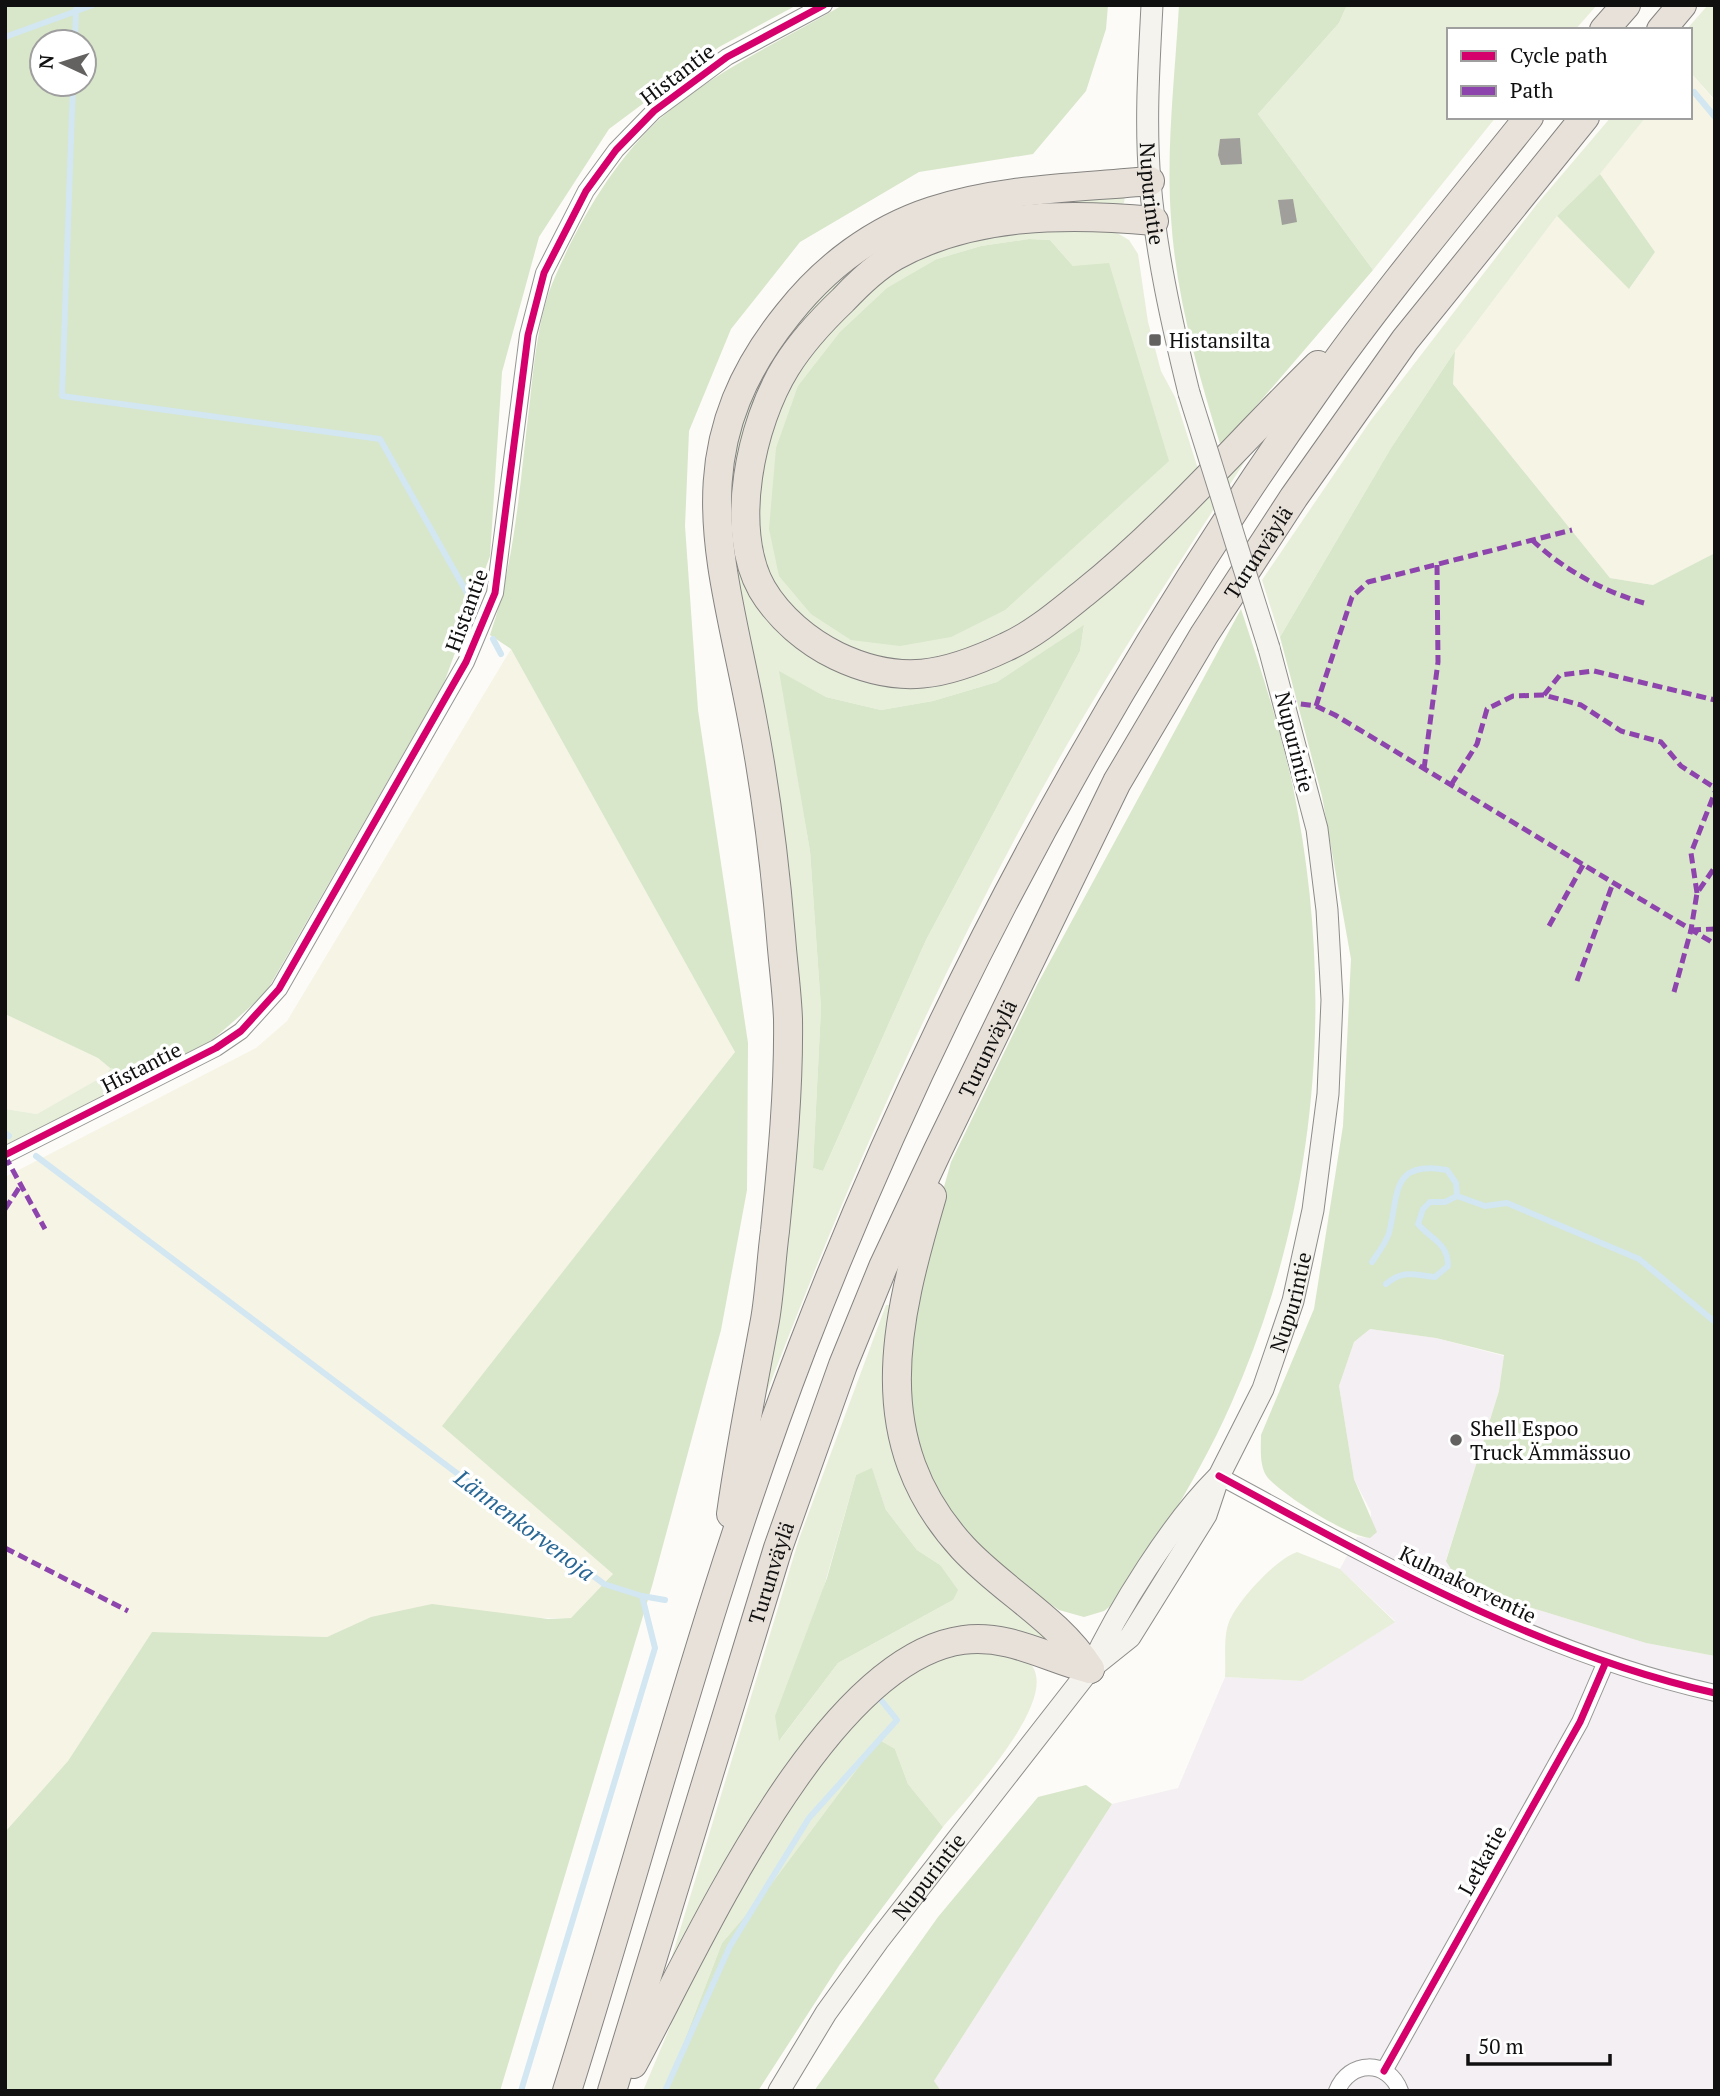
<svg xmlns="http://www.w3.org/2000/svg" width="1720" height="2096" font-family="'PT Serif',serif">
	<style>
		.industrial { fill: #f4eff2 }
		.farmland { fill: #f6f4e5 }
		.green { fill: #e7efda; fill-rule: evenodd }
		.forest { fill: #d8e6c9; fill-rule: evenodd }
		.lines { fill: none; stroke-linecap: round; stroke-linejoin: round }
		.stream { stroke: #d2e7f1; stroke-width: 6 }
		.building { fill: #a09f9c }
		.street-casing { stroke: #969694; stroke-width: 18 }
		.secondary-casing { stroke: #8d8c8b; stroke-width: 23 }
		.highway-casing { stroke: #848381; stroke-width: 30 }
		.street { stroke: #fffefe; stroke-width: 16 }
		.secondary { stroke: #f4f3ed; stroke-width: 21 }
		.highway { stroke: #e8e1d9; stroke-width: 28 }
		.secondary-bridge-casing { stroke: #8d8c8b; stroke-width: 23; stroke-linecap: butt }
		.secondary-bridge { stroke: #f4f3ed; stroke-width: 21 }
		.quiet { stroke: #8e44ad; stroke-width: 5; stroke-dasharray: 10 5; stroke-linecap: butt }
		.cycleway-casing { stroke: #fff; stroke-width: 11 }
		.cycleway { stroke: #d6006c; stroke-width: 7 }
		.poi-dot { fill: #636261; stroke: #fff; stroke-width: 2.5 }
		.labels { text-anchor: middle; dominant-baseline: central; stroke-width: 7; stroke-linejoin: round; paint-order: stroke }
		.street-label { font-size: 21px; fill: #101010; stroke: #fff }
		.poi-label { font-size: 21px; fill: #101010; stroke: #fff; text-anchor: start }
		.water-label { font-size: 23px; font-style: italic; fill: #286694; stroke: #fff }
	</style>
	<rect width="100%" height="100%" fill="#fcfbf7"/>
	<path class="industrial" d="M1370,1329l66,9 68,18 -5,35 -53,169 8,14 75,33 117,36 69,13v435h-774l-7,-10 178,-277 66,-16 47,-111 77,4 93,-60 -55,-52 17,-32 13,1 1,-26 -17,-33 -15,-93 15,-44z"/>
	<g class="farmland">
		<path d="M1690,72l25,29v452l-62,32 -43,-7 -157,-194 2,-33 102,-135 73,72 25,-36 -55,-78 46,-57h44z"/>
		<path d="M511,649l224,403 -292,374 170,148 -42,44 -200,-1 -44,20 -175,-5 -84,129 -63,71v-655l251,-129 31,-27z"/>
		<path d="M5,1014l93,44 12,10 -3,6 -70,40 -32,-5z"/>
	</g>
	<g class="green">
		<path d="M1347,5h250l-22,25h-126v87h47l-123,153 -115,-156 81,-91z"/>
		<path d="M1708,5h7v95l-25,-28v-42h-4z"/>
		<path d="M1611,117h35l-46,57 -43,42 -102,135 -64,97 -111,189 -18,-57 109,-160 166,-216z"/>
		<path d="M1125,196l-1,7 -6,3 -148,14 -155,91 -80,214 85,135 152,11 283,-225c-64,98 -128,196 -187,297 -123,214 -222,440 -309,670l36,-359 -71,-527 10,-88 48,-107 81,-79 110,-45zM1084,626l-4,25 -154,289 -103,231 -10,-3 8,-160 -11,-157 -30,-179 46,25 55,13 52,-9 64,-19z"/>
		<path d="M1031,227l81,3 17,10 9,14 10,68 13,49 14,26 24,75 -91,91 -84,65 -66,29 -72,8 -67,-28 -50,-55 -14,-41 -1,-58 35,-107 84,-92 49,-29 52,-17zM1029,239l21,1 23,26 -136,-7 44,-13z"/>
		<path d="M110,1068l33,10 -138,68v-37l32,5 70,-40z"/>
		<path d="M886,1305h3l-5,89 7,51 18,45 30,51 123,104 -44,-13 -146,44 -203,290 130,-427zM872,1469l14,41 31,40 23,15 13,35 -115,63 -58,77 76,-265z"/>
		<path d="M1297,1552l43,17 55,53 -93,59 -77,-4c1,-17 -2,-40 4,-55 8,-21 47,-63 68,-70z"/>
		<path d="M972,1652c14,1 36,0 49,5 57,27 -58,145 -78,170l-35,-43 -13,-35 -173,194 -57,148h-22l48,-114 41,-82 98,-145 70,-72 40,-20z"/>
	</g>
	<g class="forest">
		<path d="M5,5h792l-78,42 -110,82 -70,108 -37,135 -12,184 -46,127 -179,311 -54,47 -68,37 -33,-10 -12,-10 -93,-44zM42,42h42v42h-42z"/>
		<path d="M843,5h265l-2,24 -20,62 -53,63 -114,18 -119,70 -69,87 -42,102 -4,95 13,184 50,333 -1,147 -26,140 -69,256 -152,505h-495v-259l63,-71 84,-129 175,5 44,-20 61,-13 116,15 23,-1 42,-44 -171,-148 293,-374 -224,-403 -21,-14c26,-75 30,-156 40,-234 4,-38 9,-89 25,-124 25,-58 61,-119 108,-161 53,-46 120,-76 180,-111z"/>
		<path d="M1179,5h168l-8,18 -81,91 115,156 -152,177c-23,-74 -45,-150 -50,-229 -5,-70 4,-142 8,-213z"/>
		<path d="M1600,174l55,78 -26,37 -72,-73z"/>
		<path d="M1029,239l21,1 23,26 36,-3 60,198 -164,149 -54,27 -51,9 -49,-6 -40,-26 -32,-38 -10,-47 7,-81 22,-62 42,-54 47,-44 50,-29 44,-13z"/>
		<path d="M1455,351l-2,33 157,194 43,7 62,-32v1103l-69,-13 -117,-36 -75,-33 -8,-13 53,-170 5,-36 -68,-17 -66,-9 -16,13 -15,44 15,93 23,53 -7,6c-23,-2 -86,-42 -102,-60 -9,-11 -7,-29 -7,-43l53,-126 29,-183 8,-167 -29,-163 -42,-159 111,-189z"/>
		<path d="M1241,609c19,58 39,118 52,178 43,210 25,420 -62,617 -30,68 -70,130 -109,193l-18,14 -20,6 -25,-7 -55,-38 -51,-48 -33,-56 -14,-98 14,-98 31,-110 86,-177z"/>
		<path d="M1084,625l-4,26 -154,289 -103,231 -10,-3 8,-160 -11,-157 -31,-180 47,26 55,13 52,-9 64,-19z"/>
		<path d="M872,1468l14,42 31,40 23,15 18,25 -5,10 -115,63 -59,78 -4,-25 52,-138 29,-103z"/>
		<path d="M879,1740l16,9 13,35 35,43 -103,137 -82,127h-93l57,-148 39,-45z"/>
		<path d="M1086,1785l26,19 -178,277 7,10h-127l124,-174 100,-120z"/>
	</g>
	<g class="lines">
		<g class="stream">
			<path d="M5,37l88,-32"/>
			<path d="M75,42l1,-33"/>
			<path d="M73,84l-11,312 318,43 95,168"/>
			<path d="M1694,92l21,25"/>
			<path d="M493,639l8,15"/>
			<path d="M5,1133l4,3"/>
			<path d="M36,1156l568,428 38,12 13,52 -134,443"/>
			<path d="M1372,1262c6,-9 14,-19 17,-29 10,-38 1,-73 58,-63l9,13 1,13 28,10 22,-3 132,56 76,63"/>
			<path d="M1386,1284c18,-15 28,-9 49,-7l13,-11c0,-23 -16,-26 -30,-42l5,-15 7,-7h15l12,-6"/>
			<path d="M642,1596l23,4"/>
			<path d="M665,2091l65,-145 79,-128 88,-98 -16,-20"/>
		</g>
	</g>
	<g class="building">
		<path d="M1240,138l2,26 -21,1 -3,-10 2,-16z"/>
		<path d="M1293,199l4,23 -15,3 -4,-25z"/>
	</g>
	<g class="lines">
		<g class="street-casing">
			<g id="street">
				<path d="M5,1155l211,-107 25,-17 38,-42 187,-327 29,-69 33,-258 16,-62 42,-82 30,-41 38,-39 73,-54 97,-52"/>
				<path d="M1219,1476c159,86 318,177 496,217"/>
				<path d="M1384,2071l196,-349 25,-58"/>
				<path d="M1337,2091c12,-31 51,-32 63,0"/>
			</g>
		</g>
		<g class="secondary-casing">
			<g id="secondary">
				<path id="s1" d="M1152,5c-3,59 -7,118 -2,177 6,71 22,142 39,211"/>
				<path id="s2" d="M1090,1669l40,-32 76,-122 13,-39 44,-87 30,-88 20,-91 15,-116 4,-94 -5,-90 -10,-81 -48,-181"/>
				<path id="s3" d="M779,2091l47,-78 52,-72 212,-272c28,-60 81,-145 127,-191"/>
			</g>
		</g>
		<g class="highway-casing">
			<g id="highway">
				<path d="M1604,30l22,-25"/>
				<path d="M1661,30l21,-25"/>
				<path d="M1154,221c-86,-8 -181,-8 -259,35 -19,11 -37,28 -52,44 -21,20 -42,43 -57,67 -35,56 -58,162 -24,222 17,29 46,53 75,67 63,30 108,20 169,-9 29,-13 54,-35 78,-54 85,-68 157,-153 234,-228"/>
				<path d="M932,1196c-37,126 -67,245 31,352 40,43 95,71 127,121"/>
				<path d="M731,1514c9,-65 22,-129 34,-194 5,-29 6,-60 10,-89 7,-70 14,-142 13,-212 -1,-27 -5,-55 -7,-82 -6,-73 -15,-146 -29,-219 -29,-156 -76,-265 36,-404 37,-47 86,-84 144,-103 70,-23 145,-23 218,-30"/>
				<path d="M633,2064c62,-113 189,-405 330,-424 47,-6 83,18 127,29"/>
				<path d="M567,2091c78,-248 142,-501 235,-743 131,-339 305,-662 515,-959 66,-94 140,-182 212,-272"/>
				<path id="s4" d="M612,2091l166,-543 65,-183 40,-98 55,-117 179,-368 87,-147 90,-138 111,-157 180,-223"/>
			</g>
		</g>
		<use href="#street" class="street"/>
		<use href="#secondary" class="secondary"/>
		<use href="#highway" class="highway"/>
		<g class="secondary-bridge-casing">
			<path id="secondary-bridge" d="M1189,393l80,255"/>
		</g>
		<use href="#secondary-bridge" class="secondary-bridge"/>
		<g class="quiet">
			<path d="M1532,540c31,29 70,51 112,63"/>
			<path d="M1544,695l16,-20 34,-4 121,29"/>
			<path d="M1286,702l30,4 19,9 380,229"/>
			<path d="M1316,706l36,-109 16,-15 204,-52"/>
			<path d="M1424,769l14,-107 -1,-98"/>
			<path d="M1451,785l26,-41 10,-35 26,-13 31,-1 37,10 40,26 40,11 20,24 34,22"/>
			<path d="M1697,893l-6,-40 24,-61"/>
			<path d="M1549,926l34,-61"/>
			<path d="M1691,930l24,-1"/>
			<path d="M1577,981l36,-98"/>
			<path d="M1674,992l17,-62 6,-37 18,-26"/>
			<path d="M5,1156l40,73"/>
			<path d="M5,1209l16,-24"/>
			<path d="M5,1548l123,63"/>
		</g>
		<g class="cycleway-casing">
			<g id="cycleway">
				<path d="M5,1155l211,-107 25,-17 38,-42 187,-327 29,-69 33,-258 16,-62 42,-82 30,-41 38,-39 73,-54 97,-52"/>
				<path d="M1219,1476c159,86 318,177 496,217"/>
				<path d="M1384,2071l196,-349 25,-58"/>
			</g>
		</g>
		<use href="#cycleway" class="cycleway"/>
	</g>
	<g class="poi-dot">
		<rect x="1148" y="333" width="14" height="14" rx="3.5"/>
		<circle cx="1456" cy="1440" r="7"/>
	</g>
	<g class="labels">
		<g class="street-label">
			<text transform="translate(677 74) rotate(-37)">Histantie</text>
			<text stroke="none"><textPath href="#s1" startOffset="189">Nupurintie</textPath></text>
			<text stroke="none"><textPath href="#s4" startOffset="1676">Turunväylä</textPath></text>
			<text transform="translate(466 610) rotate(-70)">Histantie</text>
			<text transform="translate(1295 742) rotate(76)">Nupurintie</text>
			<text stroke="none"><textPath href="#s4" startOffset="1110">Turunväylä</textPath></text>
			<text transform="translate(141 1067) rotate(-27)">Histantie</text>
			<text stroke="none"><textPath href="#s2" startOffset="425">Nupurintie</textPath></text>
			<text stroke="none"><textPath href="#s4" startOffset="542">Turunväylä</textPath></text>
			<text transform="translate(1468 1584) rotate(26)">Kulmakorventie</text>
			<text transform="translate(1482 1860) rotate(-61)">Letkatie</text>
			<text stroke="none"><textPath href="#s3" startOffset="262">Nupurintie</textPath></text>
		</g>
		<g class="poi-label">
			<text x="1169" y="340">Histansilta</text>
			<text x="1470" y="1428">Shell Espoo<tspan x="1470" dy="24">Truck Ämmässuo</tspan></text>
		</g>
		<g class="water-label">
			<text transform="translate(525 1525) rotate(37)">Lännenkorvenoja</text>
		</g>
	</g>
	<rect width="1720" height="2096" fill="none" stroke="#101010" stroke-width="14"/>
	<rect x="1447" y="28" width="245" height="91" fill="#ffffff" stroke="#9f9f9f" stroke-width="2"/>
	<rect x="1461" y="51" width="35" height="10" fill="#d6006c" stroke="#9f9f9f" stroke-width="2"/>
	<text x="1510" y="63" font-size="21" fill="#101010">Cycle path</text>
	<rect x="1461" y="86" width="35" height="10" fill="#8e44ad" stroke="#9f9f9f" stroke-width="2"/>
	<text x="1510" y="98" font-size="21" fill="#101010">Path</text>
	<g transform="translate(63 63) rotate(274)"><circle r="33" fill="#ffffff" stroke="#9f9f9f" stroke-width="2"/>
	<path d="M0-5L12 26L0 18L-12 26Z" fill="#636261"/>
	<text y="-10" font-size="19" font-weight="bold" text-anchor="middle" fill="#101010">N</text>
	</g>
	<path d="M1468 2054v10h142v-10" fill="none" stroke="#101010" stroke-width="3.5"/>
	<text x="1478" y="2054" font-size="21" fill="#101010" stroke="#ffffff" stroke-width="5" paint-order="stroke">50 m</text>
</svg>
